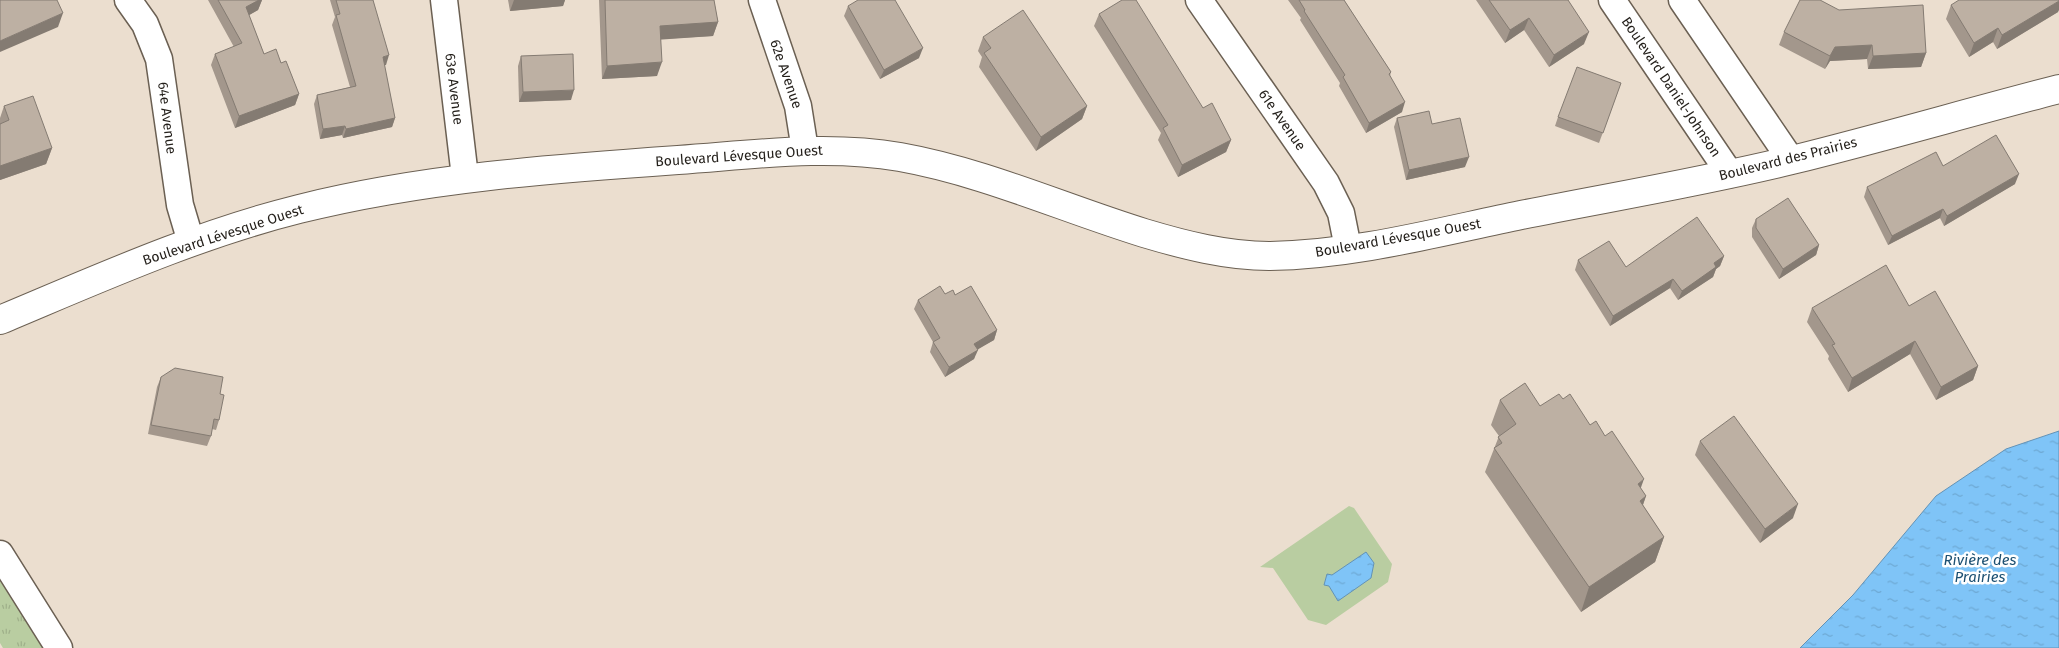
<svg xmlns="http://www.w3.org/2000/svg" width="2059" height="648" font-family="'Fira Sans',sans-serif">
	<style>
		.green { fill: #b9cda1 }
		.park { fill: url(#park-tufts) }
		.water { fill: url(#water-ripples); stroke: #6392b5 }
		.lines { fill: none; stroke-linecap: round; stroke-linejoin: round }
		.street-casing { stroke: #6b6053; stroke-width: 29 }
		.secondary-casing { stroke: #6b6053; stroke-width: 30 }
		.street { stroke: #fff; stroke-width: 26 }
		.secondary { stroke: #fff; stroke-width: 28 }
		.wall { fill: #a3978c }
		.shaded-wall { fill: #847b72 }
		.building { fill: #bdb0a3; stroke: #847b72 }
		.labels { text-anchor: middle; dominant-baseline: central; stroke-width: 5; stroke-linejoin: round; paint-order: stroke }
		.street-label { font-size: 14px; fill: #231f1a; stroke: #fff }
		.water-label { font-size: 15px; font-style: italic; fill: #1c5072; stroke: #fff }
	</style>
	<defs>
		<pattern id="park-tufts" width="24" height="20" patternUnits="userSpaceOnUse" patternTransform="scale(1.25)"><rect width="24" height="20" fill="#b9cda1"/><path d="M3 7l-1-3M5 7V3M7 7l1-3M15 17l-1-3M17 17v-4M19 17l1-3" fill="none" stroke="#9fb08a"/></pattern>
		<pattern id="water-ripples" width="26" height="14" patternUnits="userSpaceOnUse" patternTransform="scale(1.25)"><rect width="26" height="14" fill="#7fc4f7"/><path d="M2 4q2-2 4 0t4 0M15 11q2-2 4 0t4 0" fill="none" stroke="#6da8d3"/></pattern>
	</defs>
	<rect width="100%" height="100%" fill="#ebdecf"/>
	<path class="green" d="M1349,506l5,2 38,56 -4,18 -62,43 -18,-5 -35,-52 -13,-1z"/>
	<path class="park" d="M0,575l46,73h-43l-3,-5z"/>
	<g class="water">
		<path d="M2059,431v217h-259l53,-53 83,-99 70,-47z"/>
		<path d="M1366,552l8,11 -3,15 -33,23 -9,-15 -5,-1 3,-11 5,1z"/>
	</g>
	<g class="lines">
		<g class="street-casing">
			<g id="street">
				<path d="M128,0l17,24 14,35 21,146 11,37"/>
				<path d="M444,0l21,177"/>
				<path d="M762,0l36,106 7,44"/>
				<path d="M1199,0l127,183 15,30 7,35"/>
				<path d="M1612,0l118,174"/>
				<path d="M1682,0l109,160"/>
				<path d="M0,554l59,94"/>
			</g>
		</g>
		<g class="secondary-casing">
			<path id="secondary" d="M0,320c98,-41 195,-85 299,-111 124,-31 251,-40 379,-49 74,-5 148,-16 222,-3 84,15 163,51 244,76 40,12 83,23 125,23 85,-1 169,-24 252,-41 90,-18 181,-33 271,-55 89,-22 178,-48 267,-71"/>
		</g>
		<use href="#street" class="street"/>
		<use href="#secondary" class="secondary"/>
	</g>
	<g class="wall">
		<path d="M208,0h54l-4,10 -9,5 15,39 17,9 18,31 -4,11 -60,23 -24,-63 4,-11 19,-7z"/>
		<path d="M330,0h43l13,65h-2l11,53 -3,9 -49,11 -1,-3 -22,4 -6,-35 3,-9 33,-8 -18,-62 3,-8z"/>
		<path d="M508,0h57l-2,6 -53,5z"/>
		<path d="M599,0h115l4,22 -5,14 -52,3 -4,37 -55,3z"/>
		<path d="M1288,0h56l47,72 -1,4 12,36 -36,21 -27,-47 1,-3 -40,-63 1,-2z"/>
		<path d="M1476,0h92l16,44 -35,23 -25,-37 -19,13z"/>
		<path d="M1951,5l107,7 -61,37 -4,-7 -24,15 -23,-38z"/>
		<path d="M848,6l71,52 -39,21 -36,-63z"/>
		<path d="M1099,14l104,94 28,32 -5,12 -48,25 -20,-37 3,-7 -67,-107z"/>
		<path d="M1784,32l142,21 -5,14 -53,2 -1,-10 -37,2 -5,8 -46,-24z"/>
		<path d="M983,37l104,69 -5,13 -46,32 -57,-84 3,-10 -4,-6z"/>
		<path d="M521,56l50,44 -52,2 -1,-36z"/>
		<path d="M1621,83l-22,60 -44,-17 3,-9z"/>
		<path d="M4,106l48,42 -6,16 -46,16v-62z"/>
		<path d="M1397,118l35,6 33,43 -59,13 -12,-53z"/>
		<path d="M1943,166l72,18 -71,42 -4,-8 -52,27 -24,-48 3,-10z"/>
		<path d="M1756,219l63,26 -3,10 -37,24 -27,-42v-9z"/>
		<path d="M1724,256l-4,10 -4,3 -3,8 -35,23 -8,-12 -60,38 -35,-56 3,-10 48,7z"/>
		<path d="M945,294l10,1 42,35 -3,10 -17,9 -3,10 -29,18 -15,-25 3,-10 -19,-33 4,-9z"/>
		<path d="M1909,306l69,60 -5,14 -37,20 -26,-46 -62,38 -20,-33 1,-3 -22,-34 5,-14z"/>
		<path d="M161,377l59,17 -1,26 -3,10 -4,-1 -1,7 -4,10 -59,-12 9,-47z"/>
		<path d="M1563,399l27,26 51,64 5,7 -3,9 21,32 -9,25 -74,50 -96,-140 14,-36 -8,-11 9,-25 40,6z"/>
		<path d="M1700,441l93,77 -33,25 -65,-88z"/>
	</g>
	<g class="shaded-wall">
		<path d="M259,0h3l-4,10 -16,9 4,-12z"/>
		<path d="M514,0h51l-2,6 -53,5z"/>
		<path d="M2059,1v9l-1,2 -61,37 5,-14z"/>
		<path d="M63,13l-5,14 -58,25v-11z"/>
		<path d="M1529,18l-5,12 -19,13 5,-13z"/>
		<path d="M718,22l-5,14 -58,4 5,-14z"/>
		<path d="M1998,28l-5,14 -24,15 5,-14z"/>
		<path d="M1589,32l-5,12 -35,23 5,-12z"/>
		<path d="M1872,45l-5,14 -37,2 -5,8 5,-13 5,-9z"/>
		<path d="M923,48l-4,10 -39,21 4,-9z"/>
		<path d="M1926,53l-5,14 -53,2 5,-13z"/>
		<path d="M389,55l-3,10 -7,1 4,-9z"/>
		<path d="M662,62l-5,14 -55,3 5,-13z"/>
		<path d="M574,90l-3,10 -52,2 4,-10z"/>
		<path d="M299,94l-4,11 -60,23 4,-12z"/>
		<path d="M1405,102l-3,10 -36,21 3,-10z"/>
		<path d="M1087,106l-5,13 -46,32 5,-14z"/>
		<path d="M395,118l-3,9 -49,11 3,-9z"/>
		<path d="M345,126l-3,9 -22,4 3,-10z"/>
		<path d="M1231,140l-5,12 -48,25 4,-12z"/>
		<path d="M52,148l-6,16 -46,16v-14z"/>
		<path d="M1469,157l-4,10 -59,13 3,-10z"/>
		<path d="M2019,174l-4,10 -71,42 3,-10z"/>
		<path d="M1943,209l-3,9 -52,27 4,-9z"/>
		<path d="M1819,245l-3,10 -37,24 4,-10z"/>
		<path d="M1724,256l-4,10 -4,3 -3,8 -35,23 4,-9 32,-28z"/>
		<path d="M1673,279l-3,9 -60,38 3,-10z"/>
		<path d="M997,330l-3,10 -24,14 4,-10z"/>
		<path d="M1915,341l-5,13 -62,38 4,-14z"/>
		<path d="M978,350l-4,9 -29,18 4,-10z"/>
		<path d="M1978,366l-5,14 -37,20 5,-13z"/>
		<path d="M1644,479l-9,25 3,-20z"/>
		<path d="M1646,496l-9,25 3,-20z"/>
		<path d="M1798,504l-5,14 -33,25 5,-14z"/>
		<path d="M1664,537l-9,25 -74,50 8,-25z"/>
	</g>
	<g class="building">
		<path d="M0,0h57l6,13 -63,28z"/>
		<path d="M218,0h41l-13,7 18,47 12,-5 5,14 5,-2 13,33 -60,22 -24,-62 27,-11z"/>
		<path d="M336,0h37l16,55 -6,2 12,61 -49,11 -1,-3 -22,3 -6,-34 39,-9 -20,-71 4,-1z"/>
		<path d="M605,0h109l4,22 -58,4 2,36 -55,4z"/>
		<path d="M858,0h37l28,48 -39,22 -36,-64z"/>
		<path d="M1122,0h14l67,108 9,-5 19,37 -49,25 -19,-37 5,-3 -69,-111z"/>
		<path d="M1299,0h45l47,72 -2,2 16,28 -36,21 -26,-46 2,-2 -41,-64 1,-1z"/>
		<path d="M1489,0h79l21,32 -35,23 -25,-37 -19,12z"/>
		<path d="M1800,0h20l19,10 84,-5 3,48 -53,3 -1,-11 -37,2 -5,9 -46,-24z"/>
		<path d="M1959,0h100v1l-57,34 -4,-7 -24,15 -23,-38z"/>
		<path d="M1023,10l64,96 -46,31 -57,-84 7,-5 -8,-11z"/>
		<path d="M573,54l1,36 -51,2 -2,-36z"/>
		<path d="M1577,67l44,16 -18,50 -45,-16z"/>
		<path d="M33,96l19,52 -52,18v-42l9,-4 -5,-14z"/>
		<path d="M1429,111l3,13 28,-6 9,39 -60,13 -12,-52z"/>
		<path d="M1996,135l23,39 -72,42 -4,-7 -51,27 -25,-49 69,-35 7,14z"/>
		<path d="M1788,198l31,47 -36,24 -27,-41v-9z"/>
		<path d="M1697,217l27,39 -10,7 2,4 -34,24 -9,-12 -60,37 -35,-56 31,-19 17,26z"/>
		<path d="M1886,265l23,41 26,-15 43,75 -37,21 -26,-46 -63,37 -20,-33 3,-1 -23,-36z"/>
		<path d="M940,286l5,8 8,-4 2,5 16,-9 26,44 -23,14 4,6 -29,17 -16,-25 7,-4 -22,-38z"/>
		<path d="M175,368l48,9 -3,17 4,1 -5,25 -5,-1 -3,17 -60,-11 10,-48z"/>
		<path d="M1525,383l15,23 19,-12 4,5 7,-5 20,31 6,-4 9,15 7,-5 32,48 -6,5 8,12 -6,5 24,36 -75,50 -95,-139 8,-5 -4,-6 18,-13 -16,-24z"/>
		<path d="M1734,416l64,88 -33,25 -65,-88z"/>
	</g>
	<g class="labels">
		<g class="street-label">
			<text transform="translate(786 74) rotate(71)">62e Avenue</text>
			<text transform="translate(1671 87) rotate(56)">Boulevard Daniel-Johnson</text>
			<text transform="translate(454 89) rotate(83)">63e Avenue</text>
			<text transform="translate(167 118) rotate(83)">64e Avenue</text>
			<text transform="translate(1282 120) rotate(55)">61e Avenue</text>
			<text transform="translate(739 156) rotate(-4)">Boulevard Lévesque Ouest</text>
			<text transform="translate(1788 159) rotate(-14)">Boulevard des Prairies</text>
			<text transform="translate(223 235) rotate(-18)">Boulevard Lévesque Ouest</text>
			<text transform="translate(1398 238) rotate(-10)">Boulevard Lévesque Ouest</text>
		</g>
		<g class="water-label">
			<text x="1980" y="560">Rivière des<tspan x="1980" dy="17">Prairies</tspan></text>
		</g>
	</g>
</svg>
